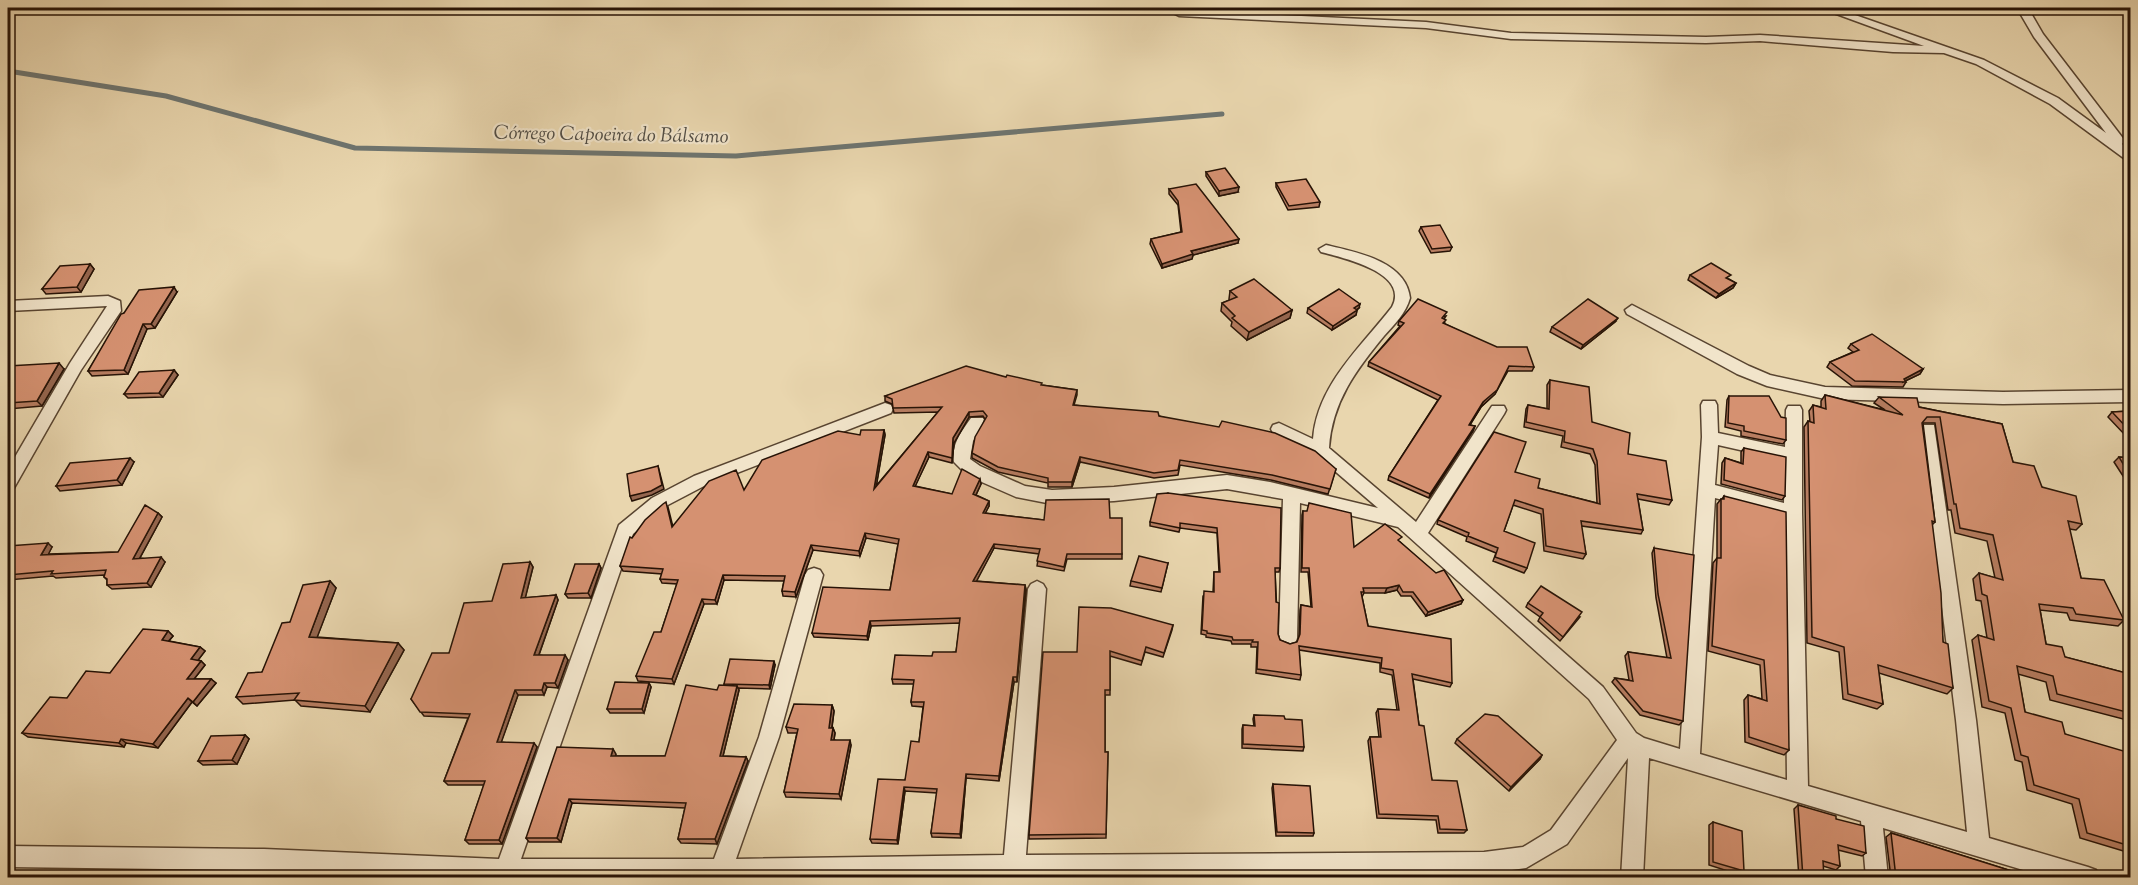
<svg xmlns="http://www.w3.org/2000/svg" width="2138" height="885" font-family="'Sorts Mill Goudy',serif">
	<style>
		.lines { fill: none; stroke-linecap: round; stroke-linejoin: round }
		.stream { stroke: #6e7570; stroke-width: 5 }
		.minor-casing { stroke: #584430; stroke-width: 3 }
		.minor { fill: #f1e4ca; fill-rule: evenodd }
		.wall { fill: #b77d61; stroke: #271306; stroke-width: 1.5 }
		.shaded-wall { fill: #95664f; stroke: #271306; stroke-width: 1.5 }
		.building { fill: #d59171; stroke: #271306; stroke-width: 1.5 }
		.labels { text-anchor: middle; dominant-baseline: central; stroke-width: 4.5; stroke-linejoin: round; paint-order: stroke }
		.far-water-label { font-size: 20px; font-style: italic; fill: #504c44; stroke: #f1e4ca }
	</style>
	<rect width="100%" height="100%" fill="#e9d6ae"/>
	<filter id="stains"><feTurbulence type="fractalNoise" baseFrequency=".00333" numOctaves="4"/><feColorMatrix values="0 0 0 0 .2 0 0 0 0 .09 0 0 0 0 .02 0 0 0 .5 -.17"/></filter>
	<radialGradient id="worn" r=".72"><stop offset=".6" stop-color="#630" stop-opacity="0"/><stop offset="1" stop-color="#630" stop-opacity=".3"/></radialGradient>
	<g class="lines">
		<path class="stream" d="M8,71l158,25 189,52 381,8 486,-42"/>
		<g class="minor-casing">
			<g id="minor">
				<path d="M1820,8h15l149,52 74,38 48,35 -72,-96 -17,-29h11l15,26 82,107 -3,3 8,6v10l-5,-1 -75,-55 -74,-40 -32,-11 -51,-1 -133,-11 -54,2 -195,-4 -85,-11 -247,-12 -6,-3 6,-3 247,12 85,11 195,4 54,-2 164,11z"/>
				<path d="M1326,245c30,7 80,16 84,53 -4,15 -16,27 -26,38 -28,34 -52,66 -55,112l87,74 76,-116h12l2,4 -2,4 -76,119 175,154 33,46 8,5 36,11 22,-312 -1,-32 2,-4h12l2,4 1,28 67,14 1,-37 2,-4h12l2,4v102l6,274 159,46 -11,-112 -36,-291 2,-4h12l42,295 13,118 99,29 8,3 3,8h-49l-167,-50 5,50h-22l-5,-57 -212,-63 -6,120h-22l7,-120 -61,86 -41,24 -42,6h-279l-1,4h-22l1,-4c-304,4 -610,10 -914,-3l-5,7h-25l3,-8 -234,-3v-21l256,3 235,10 120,-334 33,-27 42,-22 191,-73 6,2 2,4 -2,4 -185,72 -42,22 -31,27 -112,325h193l45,-122 46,-162 3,-5 6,-2 6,2 3,5 -44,162 -43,122 268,-4 24,-266 3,-5 6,-3 6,3 3,5 -20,266 458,-3 39,-5 28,-17 66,-90 -28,-41 -191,-172 -98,-24 -3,135 -2,6 -7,2 -7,-2 -2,-6 4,-139 -56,-10 -113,12 -62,3 -36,-7 -48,-21 -14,-14c-3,-18 8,-31 17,-44h12l2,4 -12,19 -3,18 10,7 45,20 27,4 62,-3 113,-12 43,7 108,26 -63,-54 -42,-21 -2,-4 2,-4 6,-2 34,16c4,-54 48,-92 79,-132 18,-34 -48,-49 -71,-55l-2,-3zM1718,445l67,15 -1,43 -69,-18zM1715,498l69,18 3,264 -87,-26z"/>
				<path d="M108,296l12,5 1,10 -40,59 -67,118 -6,1v-20l62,-106 37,-57 -99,5v-10z"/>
				<path d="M1632,305l117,61 21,9 55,12 178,5 127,-2v12l-127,2 -178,-5 -58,-13 -30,-12 -110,-60 -2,-4z"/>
			</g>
		</g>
		<use href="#minor" class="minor"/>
	</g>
	<g class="wall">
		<path d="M1206,172l32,20 -19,4 -13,-20z"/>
		<path d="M1276,183l44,19 -1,5 -31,3 -12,-23z"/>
		<path d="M1169,189l69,54 -45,12 -1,4 -30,9 -12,-24 1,-5 30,-7 -3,-27 -9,-11z"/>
		<path d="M1421,227l31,20 -2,4 -19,2 -12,-22z"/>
		<path d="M90,264l4,5 -13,23 -35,2 -4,-5z"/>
		<path d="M1690,275l39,4 7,4 -3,5 -17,10 -28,-18z"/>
		<path d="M1230,291l62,19 -2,8 -43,22 -16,-14 1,-4 -11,-11 1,-8 8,-3 -1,-1z"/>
		<path d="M177,292l-22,36 -8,1 -19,45 -36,2 -4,-5 36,-58z"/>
		<path d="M1308,308h51l-2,2 -1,5 -24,15 -25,-17z"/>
		<path d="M1446,316l-2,3 1,5 89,43 -2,4h-24l-13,23 -14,13 -11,18 5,1 -2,5 -44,67 -41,-18 1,-4 49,-76 -70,-34 1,-4 31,-36 -2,-1 1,-4z"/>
		<path d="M1615,322l-34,27 -31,-17 2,-5z"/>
		<path d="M1851,344l72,25 -3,5 -15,7 1,1 -3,5 -51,-1 -25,-19 3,-5 23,-10 -5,-4z"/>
		<path d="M8,366l56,3 -22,37 -34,3z"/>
		<path d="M174,370l4,5 -15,22 -35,1 -4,-4z"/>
		<path d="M1006,377l36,8 35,5v5l-3,10 85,11 177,53 -8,25 -57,-14 -91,-15 -2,10 -24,3 -74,-16 -8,25h-24v-4l-50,-11 -26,-14v-5l13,-34 -2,-3 -14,1 -15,26 -2,20 -23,-6 -14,29 37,8 29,-10 -5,11 13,6v5l-4,7 59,7 66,-2 12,36v5h-55l-3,12 -27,-5 2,-12 -45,-6 -18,33 49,4 1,5 -9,92h-3l-15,99 -33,-3 -5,60 -29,-1 -1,-4 6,-40 -32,-2 -7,53 -26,-1 -2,-4 35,-59 14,-38 4,-35 -11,-1 -1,-4 3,-18h-21l-1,-5 40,-23 24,-4 4,-29 -89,3 -3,14 -54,-3 -2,-4 78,-43 8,-46 -32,-6 -6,18 -47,-6 -17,47 -13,-1 -1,-5 2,-10 -60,-1 -7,24h-13l-30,80 -36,-3 -2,-5 25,-44 16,-48 -15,-1 -2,-4 2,-5 -39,-3 -3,-5 12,-28 36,-31 5,20 71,-37 116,-55 24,-5 1,5 -9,51 62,-74 -44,1 -2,-9 -7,-3v-5z"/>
		<path d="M1550,380l42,42 36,32 44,46 -3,5 -31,-6 5,31 -2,4 -60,-8 5,28 -3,5 -39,-8 -3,-37 -28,-9 -9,26 23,37 -3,5 -31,-12 3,-8 -30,-12 1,-4 -30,-13 1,-4 77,-48 23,16 59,15 -2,-38 -5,-11 -29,-7 2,-11 -39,-9 2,-18 2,-4 19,4v-24z"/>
		<path d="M1825,395l60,15 -11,-7 5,-6 40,10 83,17 11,38 29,25 40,37 -6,6 -7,-1 12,49 43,42 -6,6 -48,-6 -3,-7 -27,-3 6,34 19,13 65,17v35l-2,-1 2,5 -7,6 -73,-19 -4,-18 -28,-8 7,38 40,22 65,32v87l-50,-15 -8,-34 -45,-14 -5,-28 -7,-2 -10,-47 -23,-6 -10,-67 6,-5 9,3 -6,-37 -5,-1 -3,-21 6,-6 16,5 -8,-37 -32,-8 -4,-23h-3l-13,-87h-12l12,99 -3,3 11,117 10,46 -6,6 -68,-21 4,31 -6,5 -34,-10 -4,-47 -32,-9 -3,-216 4,-6 2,1 -1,-11 4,-6 8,2v-6z"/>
		<path d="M1729,396l57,44 -3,4 -42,-8v-5l-16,-4 2,-27z"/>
		<path d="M2130,411v23l-5,1 -17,-18 4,-5z"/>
		<path d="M1744,448l41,48 -3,4 -61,-16 1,-21 3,-5 16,5v-11z"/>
		<path d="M2119,457l11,1v29l-16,-25z"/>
		<path d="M134,462l-12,23 -62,6 -4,-5z"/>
		<path d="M1168,493l112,75 -1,4h-4l3,62 2,6 10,4 7,-2 2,-5 1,-27 1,-5 10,2 -3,-35h-7l1,-57 1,-4 51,36 46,-5 63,58 -2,4 -35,12 -15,-20h-10l-4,-6 -12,3h-21l-2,4 6,29 84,57 -2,4 -37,-8 6,46 13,55 35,50 -3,3h-26l-2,-13 -59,-2 -9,-77 2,-4h9l-3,-24 2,-4 19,1 -5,-35 -12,-3v-9l-81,-13 2,25 -1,5 -44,-7 1,-26h-6v-3h-19l-1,-3 -25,-4v-2l-5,-1 2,-38 10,-4 1,-20h5l-2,-39 -37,-5 -1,4 -29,-6v-4z"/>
		<path d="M1724,496l65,254 -5,5 -39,-13 -1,-42 4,-5 14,4 -2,-34 -52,-14 5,-88 4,-5v-54l4,-5h1z"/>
		<path d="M158,513l4,4 -22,41 25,4 -14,25 -39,2 -5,-4v-5l-3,-3v-2l-48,3 -3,-2 -45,4v-34l44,1 -4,7 70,-2z"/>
		<path d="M1654,548l29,173 -4,4 -39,-10 -28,-33 3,-4 14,2 -4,-24 3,-4 39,6 -11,-60 -4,-45z"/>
		<path d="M530,562l3,5 -8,31 31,-3 2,5 -19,55 29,5 -10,28 -11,-1 -3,8h-26l-17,47 36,5 -35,97h-33l-4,-4 19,-55h-36l-4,-4 24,-63 -44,-2 -13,-17 38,-46z"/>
		<path d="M1168,563l-7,29 -31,-6 1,-5z"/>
		<path d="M599,564l2,4 -10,30h-23l-3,-4z"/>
		<path d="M330,581l6,7 -19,49 81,6 6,7 -34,62 -69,-6 -6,-6 -52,4 -7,-7 26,-25 28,-50z"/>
		<path d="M1528,603l52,14 -20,24 -22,-20 2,-4 -14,-10z"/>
		<path d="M1173,625l-1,5 -9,27 -18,-5 -4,13 -31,-9v39h-5v57h3l-2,86 -77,1v-4l48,-183z"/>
		<path d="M168,631l5,5 -4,5 31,6 5,4 -7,9 3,1 4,4 -11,14h17l5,4 -19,23 -5,-4 -34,46 -32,-5 -2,4 -96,-10 -6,-4 45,-35 43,-25z"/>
		<path d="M775,665l-5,24 -32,-1 1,2 -16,66 23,1 2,4 -31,83 -36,-1 -3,-4 7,-31 -113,-5 -11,39h-32l-3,-4 90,-84 -1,2h50l52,-66 7,-5v-1z"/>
		<path d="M649,683l2,4 -7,26h-34l-3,-4z"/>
		<path d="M832,705l2,6 -2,17h1l2,5 -1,7 17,5 -10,54 -55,-2 -2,-5 13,-59h-9l-2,-6z"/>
		<path d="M1254,715l31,4 19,28 -1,4 -61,-3v-19l1,-4 11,1 -1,-7z"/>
		<path d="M245,735l4,4 -12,25 -34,1 -5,-4z"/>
		<path d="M1457,739l85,16 -2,4 -31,32 -54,-48z"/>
		<path d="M1273,784l41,49 -1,3h-37l-4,-48z"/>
		<path d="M1798,805l38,14 30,34 -4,3 -24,-6 2,16 -4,4 -13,-4 1,12h-25l-5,-69z"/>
		<path d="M1713,822l31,49 -4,4 -31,-10v-40z"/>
		<path d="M1891,833l143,45h-143l-5,-41z"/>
	</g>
	<g class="shaded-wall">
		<path d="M1239,187l-1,5 -19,4v-5z"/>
		<path d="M1239,239l-1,4 -45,12 -1,4 -30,9v-4l29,-13z"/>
		<path d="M90,264l4,5 -13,23 -4,-5z"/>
		<path d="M1736,283l-3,5 -17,10 3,-4z"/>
		<path d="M174,287l3,5 -22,36 -4,-4z"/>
		<path d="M1360,304l-1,4 -6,4 1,-4z"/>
		<path d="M1292,310l-2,8 -43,22 2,-8z"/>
		<path d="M1357,310l-1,5 -24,15 1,-4z"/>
		<path d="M1618,318l-3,4 -34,27 2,-4z"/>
		<path d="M143,324l4,5 -19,45 -4,-4z"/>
		<path d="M59,363l5,6 -22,37 -5,-5z"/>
		<path d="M1509,366l-14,28 -14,13 -14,22 2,-4 14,-23z"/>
		<path d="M1923,369l-3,5 -17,8 1,-3z"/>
		<path d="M174,370l4,5 -15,22 -4,-4z"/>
		<path d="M969,412v5l-15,26 -2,20 1,-25z"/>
		<path d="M1475,426l-2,5 -44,67 1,-4z"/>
		<path d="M884,430l1,5 -10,59 -1,-5z"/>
		<path d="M928,452l1,5 -16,34v-5z"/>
		<path d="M1080,457v5l-8,25v-5z"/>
		<path d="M130,458l4,4 -12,23 -5,-5z"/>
		<path d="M658,466l6,23 -12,6 -20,6 -2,-5z"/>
		<path d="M980,479l1,5 -7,15 -1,-5z"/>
		<path d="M989,501v5l-6,12v-5z"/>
		<path d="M158,513l4,4 -25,46 -4,-4z"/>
		<path d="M865,533l1,5 -6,18 -1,-5z"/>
		<path d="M48,543l4,4 -6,12 -5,-4z"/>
		<path d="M994,544v4l-20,38 -1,-5z"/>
		<path d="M811,545l2,5 -17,47 -1,-5z"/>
		<path d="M161,557l4,5 -14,25 -4,-4z"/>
		<path d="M530,562l3,5 -9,36 -3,-5z"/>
		<path d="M599,564l2,4 -10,30 -3,-5z"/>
		<path d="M723,575l1,5 -7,24 -2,-4z"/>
		<path d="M330,581l6,7 -21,55 -6,-6z"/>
		<path d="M1025,585l1,5 -9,92v-5z"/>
		<path d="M1399,585l-2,5 -12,3 2,-5z"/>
		<path d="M556,595l2,5 -21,60 -3,-5z"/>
		<path d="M702,599l2,5 -30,80 -2,-5z"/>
		<path d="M1463,600l-2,4 -35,12 2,-4z"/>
		<path d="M870,621l1,5 -3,14 -1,-4z"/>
		<path d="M168,631l5,5 -7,8 -4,-4z"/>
		<path d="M398,643l6,7 -34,62 -5,-6z"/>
		<path d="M200,647l5,4 -9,12 -5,-4z"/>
		<path d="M565,655l3,5 -10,28 -3,-5z"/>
		<path d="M201,661l4,4 -14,18 -4,-4z"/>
		<path d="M774,661l1,4 -5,24 -1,-4z"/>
		<path d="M1013,677l1,5 -15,99v-5z"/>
		<path d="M211,679l5,4 -19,23 -4,-4z"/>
		<path d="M544,683l3,4 -3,8 -2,-5z"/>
		<path d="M649,683l2,4 -7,26 -2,-4z"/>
		<path d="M737,686l2,4 -17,70 -2,-4z"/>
		<path d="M515,690l3,5 -18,51 -3,-4z"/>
		<path d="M188,698l4,4 -34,46 -5,-4z"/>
		<path d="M832,705l2,6 -3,22 -2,-5z"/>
		<path d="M833,728l2,5 -2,12 -2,-5z"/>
		<path d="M245,735l4,4 -12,25 -5,-4z"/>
		<path d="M121,739l5,4 -2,4 -5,-4z"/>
		<path d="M850,740l1,5 -10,54 -2,-5z"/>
		<path d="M534,743l3,4 -35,97 -3,-4z"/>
		<path d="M613,749l3,5 -2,7 -3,-5z"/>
		<path d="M1542,755l-2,4 -31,32 2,-4z"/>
		<path d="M746,757l2,4 -31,83 -2,-5z"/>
		<path d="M966,774v4l-5,60 -1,-4z"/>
		<path d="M904,787l1,4 -7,53 -1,-4z"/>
		<path d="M569,799l3,4 -11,39 -4,-4z"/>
	</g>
	<g class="building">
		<path d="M1225,168l14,19 -20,4 -13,-19z"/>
		<path d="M1306,179l14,23 -31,4 -13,-23z"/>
		<path d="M1196,184l43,55 -48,12 2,3 -31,10 -11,-25 31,-7 -4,-31 -9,-12z"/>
		<path d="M1440,225l12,22 -20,2 -11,-22z"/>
		<path d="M1711,263l20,12 -5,3 10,5 -17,11 -29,-19z"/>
		<path d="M90,264l-13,23 -35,2 18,-23z"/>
		<path d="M1254,279l38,31 -43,22 -17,-14 3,-2 -13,-13 15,-6 -7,-6z"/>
		<path d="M174,287l-23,37h-8l-19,46 -36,1 33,-57 3,-1 15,-23z"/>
		<path d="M1339,289l21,15 -6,4 3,2 -24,16 -25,-18z"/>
		<path d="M1418,299l29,13 -5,6 4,2 -3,3 54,24h30l7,20 -25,-1 -12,24 -14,12 -14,23 6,1 -45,68 -41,-18 52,-80 -72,-34 35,-39 -5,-2z"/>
		<path d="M1588,299l30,19 -35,27 -31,-18z"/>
		<path d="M1872,334l51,35 -19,10 2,3 -51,-1 -25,-19 29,-12 -8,-6z"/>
		<path d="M59,363l-22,38 -29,2v-37z"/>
		<path d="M966,366l40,11 1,-2 35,8 -1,2 36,5 -4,15 85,7 1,4 60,11 3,-6 53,12 40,18 21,18 -6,20 -58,-14 -92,-15 -2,10 -24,3 -74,-16 -8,25h-24v-4l-50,-11 -26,-14 3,-16 12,-21 -4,-5 -14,1 -16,26 -1,20 -24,-6 -15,34 39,8 10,-25 18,10 -7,15 16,7 -6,12 61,7 2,-20 63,-1 1,19h12v36h-55l-3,13 -27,-6 3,-12 -46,-5 -21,37 52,4 -8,92h-4l-14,99 -33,-2 -6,60 -29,-1 6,-44 -33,-2 -7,53 -27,-1 8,-60 27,1 6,-39 8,1 5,-40h-13l3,-22 -22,-1 3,-24 37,1 1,-4h23l4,-34 -90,3 -3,15 -55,-3 11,-46 67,3 9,-51 -34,-6 -6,18 -48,-6 -16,47 -13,-1 3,-15 -62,-1 -8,25 -13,-1 -30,80 -36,-3 18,-44h7l17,-52 -18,-1 3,-10 -43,-3 10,-29 2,1 13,-18 18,-16 3,-2 6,25 37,-46 27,-11 8,20 18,-30 76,-29 22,4 1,-5h23l-10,59 68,-82 -49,1 -1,-9 -7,-3z"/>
		<path d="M174,370l-15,23 -35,1 15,-22z"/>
		<path d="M1550,380l39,7 3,35 38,11 -2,21 38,7 6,39 -35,-6 6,36 -62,-9 5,33 -40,-8 -3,-37 -28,-9 -11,31 31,12 -8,25 -32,-11 3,-9 -30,-12 1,-3 -31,-13 56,-88 32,10 -11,30 25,7 -2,9 62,16 -3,-43 -4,-12 -29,-7 1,-11 -39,-9 2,-17 21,4z"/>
		<path d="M1825,395l78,20 -24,-18 38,1 2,9 83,17 11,38 21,4 8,21 34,9 6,28 -14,-3 13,57 23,2 20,40 -48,-6 -3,-6 -34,-4 7,40 16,3 3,10 65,17v27l-4,-1 4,13 -73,-19 -4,-18 -36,-10 8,46 37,10 3,12 62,18 3,14v80l-43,-13 -8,-34 -45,-14 -6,-28 -7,-2 -10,-47 -22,-7 -11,-66 16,5 -7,-44 -5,-2 -3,-21 24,7 -10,-45 -33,-7 -4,-24h-2l-14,-87h-13l-5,6 13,99 -3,-1 9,72 2,49 5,2 5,44 -75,-23 5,39 -35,-10 -4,-47 -32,-10 -4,-216 6,2 -1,-18 13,4z"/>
		<path d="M1729,396h40l12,21 5,1v22l-42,-9v-5l-16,-3z"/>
		<path d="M2130,411v19h-1l-17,-18z"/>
		<path d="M1744,448l42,9 -1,39 -61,-16 1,-22 18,6z"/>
		<path d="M2119,457l11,1v18z"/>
		<path d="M130,458l-13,22 -61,6 14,-23z"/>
		<path d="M658,466l4,19 -11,6 -21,5 -3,-22z"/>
		<path d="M1168,493l113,15 -1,60h-5l1,34 3,1 -1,31 2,6 10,4 7,-2 3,-8 1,-29 11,2 -3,-39h-7l1,-57h4l2,-8 42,10 3,34 31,-23 17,13 -4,3 38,33 8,-3 19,30 -35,12 -15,-20h-10l-4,-7 -12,3h-24l1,4h-3l7,34 83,13 1,44 -40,-9 7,51 5,1 8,54 25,1 10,49 -27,-1 -2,-13 -59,-2 -9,-77h11l-3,-28 21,1 -6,-40 -12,-2 1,-10 -83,-12 2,29 -44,-6 1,-27h-6l1,-2h-20l-1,-3 -25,-4v-2l-5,-1 2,-39 10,1v-20h6l-3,-44 -37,-5v5l-30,-6 7,-28z"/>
		<path d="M1724,496l62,16 3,238 -40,-13 -1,-42 19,6 -3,-41 -52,-14 5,-88h4v-59h3z"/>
		<path d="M145,505l13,8 -25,46 28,-2 -14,26 -40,2v-6l-3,-2 2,-7 -55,4 2,-3 -45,4v-29l40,-3 -7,12 77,-3z"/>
		<path d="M1654,548l40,7 -11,166 -40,-10 -28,-33 18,3 -5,-29 43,6 -13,-64z"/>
		<path d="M1139,556l29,7 -6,25 -31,-7z"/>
		<path d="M530,562l-9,36 35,-3 -22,60h31l-10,28h-11l-2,7h-27l-18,52 37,1 -35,97h-34l20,-59h-41l26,-67 -50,-2 -9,-13 21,-46h17l15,-50 28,-2 11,-37z"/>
		<path d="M575,564h24l-11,29 -23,1z"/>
		<path d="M330,581l-21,56 89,6 -33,63 -71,-6 5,-7 -63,4 12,-24 14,-1 20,-49 8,-1 13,-37z"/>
		<path d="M1541,586l41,26 -19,25 -23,-20 3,-4 -15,-10z"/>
		<path d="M1079,607l32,1 62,17 -9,28 -18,-6 -4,14 -32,-10v39h-5v62h3l-2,82 -77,1 14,-183h34z"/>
		<path d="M143,629l25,2 -6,9 38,7 -9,12 10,2 -14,18h24l-18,23 -5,-4 -35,46 -32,-5 -2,4 -97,-10 28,-36 17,1 19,-27 24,2z"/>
		<path d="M730,659l44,2 -5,24 -45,-1z"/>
		<path d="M615,682l34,1 -7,26h-35z"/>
		<path d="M686,685l31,5 2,-5 18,1 -17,70 26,1 -31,82h-37l8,-36 -117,-4 -12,39h-31l31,-91 56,2 -2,7h54z"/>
		<path d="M794,704l38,1 -3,23h4l-2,12h19l-11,54 -55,-2 14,-63 -12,-2z"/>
		<path d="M1485,714l13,2 44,39 -31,32 -54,-48z"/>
		<path d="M1254,715l30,1 1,3 17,1 2,27 -61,-3v-19l12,1z"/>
		<path d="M245,735l-13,25 -34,1 13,-25z"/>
		<path d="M1273,784l37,2 4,47 -37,-1z"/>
		<path d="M1798,805l38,11v3l28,7 2,27 -28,-8 2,21 -17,-5 1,17h-21z"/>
		<path d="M1713,822l29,9 2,40 -31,-9z"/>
		<path d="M1891,833l143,45h-138z"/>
	</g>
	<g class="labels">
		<g class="far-water-label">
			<text transform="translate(611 136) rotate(1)">Córrego Capoeira do Bálsamo</text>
		</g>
	</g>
	<rect width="2138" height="885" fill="none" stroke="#e9d6ae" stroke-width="30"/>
	<rect x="9" y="9" width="2120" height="867" fill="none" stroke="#271306" stroke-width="3"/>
	<rect x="15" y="15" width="2108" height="855" fill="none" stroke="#271306" stroke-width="1.5"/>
	<rect width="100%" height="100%" filter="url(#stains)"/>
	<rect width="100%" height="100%" fill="url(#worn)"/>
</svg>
